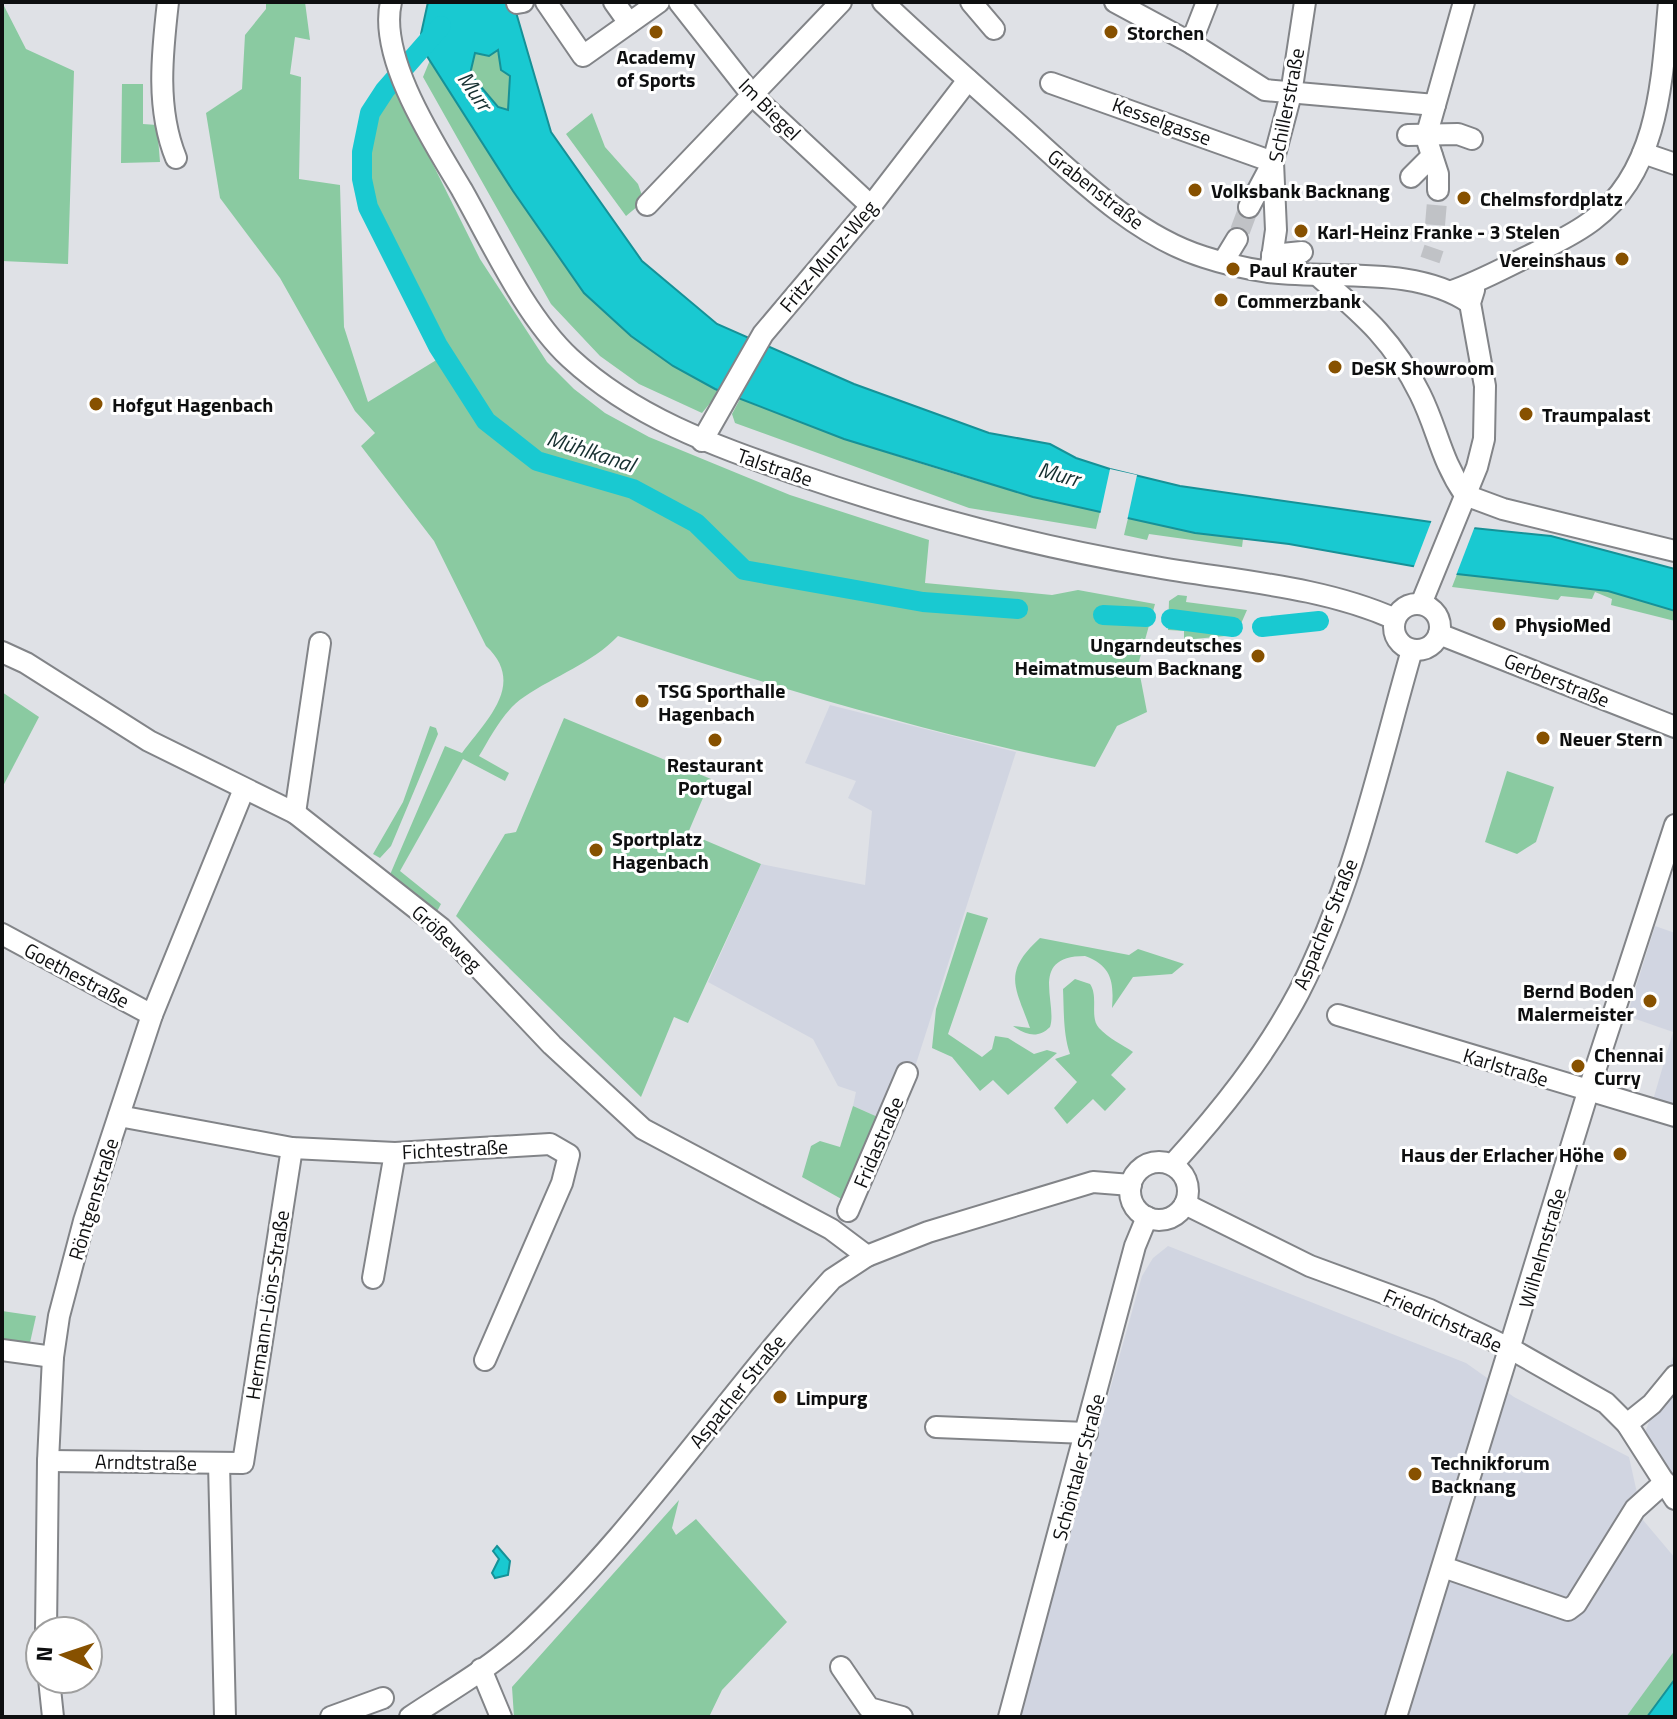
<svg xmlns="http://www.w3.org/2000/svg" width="1677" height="1719" font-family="'Titillium Web',sans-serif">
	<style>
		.built { fill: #d1d5e1 }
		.green { fill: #8acaa1 }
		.water { fill: #19c9d1; stroke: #169197; stroke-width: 2; fill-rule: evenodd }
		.pier { fill: #dfe1e6 }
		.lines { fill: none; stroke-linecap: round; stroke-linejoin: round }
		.canal { stroke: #19c9d1; stroke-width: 20 }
		.minor-tunnel { stroke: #c0c2c6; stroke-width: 20; stroke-dasharray: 20 10; stroke-linecap: butt }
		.minor-casing { stroke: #828488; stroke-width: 24 }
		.minor { stroke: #fff; stroke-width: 20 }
		.poi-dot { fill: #875100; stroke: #fff; stroke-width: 3 }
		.labels { text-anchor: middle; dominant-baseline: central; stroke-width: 6; stroke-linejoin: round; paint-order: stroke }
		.poi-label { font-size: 20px; font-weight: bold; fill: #0e0f10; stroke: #fff; text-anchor: start }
		.street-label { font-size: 20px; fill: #0e0f10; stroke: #fff }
		.water-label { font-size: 22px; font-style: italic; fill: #162f30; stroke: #fff }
	</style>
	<rect width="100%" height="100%" fill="#dfe1e6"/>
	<g class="built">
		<path d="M830,705l186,47 -101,315 -35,51 -27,-12 3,-14 -18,-6 -25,-47 -105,-57 53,-118 104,21 7,-74 -24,-13 8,-17 -51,-18z"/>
		<path d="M1655,926l20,7v174l-22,-7 20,-68 -46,-16z"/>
		<path d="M1168,1246l298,117 48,34 115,60 14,63 32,38v121l-28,38h-629l124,-441 11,-18z"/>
		<path d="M1675,1351v140l-32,-53z"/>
	</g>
	<g class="green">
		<path d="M2,2l24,47 48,22 -6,193 -66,-3z"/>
		<path d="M266,2h39l5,38 -15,-3 -5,37 11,3 -2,102 41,6 4,142 24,75 83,-51 -81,-161c-6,-40 3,-70 24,-104l86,173 67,103 27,27 31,24 44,24 141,58 139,45 -4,43 127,12 26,-5 77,14 -17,61 9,47 -30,14 -22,41c-163,-32 -320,-80 -477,-131 -27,28 -62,39 -94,61 -20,13 -33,39 -45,59l30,17 -4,8 -42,-22 -63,112 41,33 -7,13 -45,-40 56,-131 17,7c24,-33 65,-69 24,-107l-52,-105 -73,-95 14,-13 -20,-22 -75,-133 -60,-80 -14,-85 36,-24 3,-54 21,-26z"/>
		<path d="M497,50l5,20 8,6 -2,34 -10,-3 -28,-33 5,-21z"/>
		<path d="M430,60l83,131 160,175 47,25 -18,22 -63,-29 -39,-28 -49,-52 -128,-227z"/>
		<path d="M122,84h21v40l14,1 3,37 -39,1z"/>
		<path d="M592,113l13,34 33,37 6,17 -18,15 -60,-82z"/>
		<path d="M740,399c117,46 237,86 360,113l-4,17 -127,-21 -234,-85 -3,-9z"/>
		<path d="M1128,518l67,15 48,6 -1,8 -93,-13 -2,6 -23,-5z"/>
		<path d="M1457,574l151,17 67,20v10l-64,-16 1,-6 -17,-7 -3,7 -31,-3 -3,4 -106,-13z"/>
		<path d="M1178,595l9,1 -1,6 61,8 -11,25 -52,5v-9l-16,-1 1,-29z"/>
		<path d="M2,692l37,25 -37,71z"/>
		<path d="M564,718l147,61 -23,54 73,31 -73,159 -14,-6 -33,80 -185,-181 49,-82 11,-2z"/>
		<path d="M430,726l6,2 2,6 -47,112 -11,12 -7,-4 30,-52z"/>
		<path d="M1507,771l47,16 -18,55 -19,12 -32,-12z"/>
		<path d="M967,912l21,6 -40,116 34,23 10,-8 3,-13 13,2 26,16 13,-4 10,3 -49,42 -15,-15 -13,11 -28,-34 -20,-9 4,-39z"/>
		<path d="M1040,938l89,17 9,-6 46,15 -12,10 -39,3 -21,31c2,-26 0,-42 -27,-52 -57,0 -27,47 -35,71 -12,12 -24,8 -37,-1l17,2c-15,-42 -28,-55 10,-90z"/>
		<path d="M1075,979l15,5c9,13 -1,33 9,44 9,10 24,17 34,24l-22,23 15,14 -21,22 -12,-12 -26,25 -13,-16 23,-26 -22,-23 15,-5c-7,-20 -6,-44 -7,-65z"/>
		<path d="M853,1106l27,12 -35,83 -43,-24 9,-31 9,-5 20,6z"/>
		<path d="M2,1311l34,5 -7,31 -27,-3z"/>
		<path d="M679,1500l-7,28 4,7 20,-16 91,103 -65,68 -13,27h-195l-2,-30z"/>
		<path d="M1675,1650v29l-28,38h-21z"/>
	</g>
	<g class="water">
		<path d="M428,2h85l38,130 91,129 75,63 137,60 135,49 61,11 26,14 34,11 70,17 293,42 78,8 124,33v42l-67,-20 -151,-17 -168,-30 -94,-11 -162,-36 -189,-58 -129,-50 -42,-23 -42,-30 -47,-43 -71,-102 -88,-138 -4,-19zM498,50l3,20 9,6 -2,34 -10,-3 -28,-33 5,-21 14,3z"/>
		<path d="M497,1546l13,15 -2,14 -13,3 -3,-5 7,-14 -6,-8z"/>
		<path d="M1675,1679v38h-28z"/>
	</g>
	<g class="pier">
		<path d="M1110,469l27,6 -10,46 -27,-6z"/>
		<path d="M1433,517l42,9 -20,52 -42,-9z"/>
	</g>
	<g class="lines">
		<g class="canal">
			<path d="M441,26l-56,64 -15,23 -8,39v27l6,28 70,139 48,75 51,40 96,28 63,34 48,47 179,32 95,7"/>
			<path d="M1103,615l43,2"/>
			<path d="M1171,619l62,8"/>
			<path d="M1262,627l57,-6"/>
		</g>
		<g class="minor-tunnel">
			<path d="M1435,225l3,-35"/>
			<path d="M1240,231l9,-24"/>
			<path d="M1430,260l4,-12"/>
		</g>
		<g class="minor-casing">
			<g id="minor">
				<path d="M168,2c-6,52 -12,107 8,156"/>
				<path d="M391,2c-13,56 43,141 71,188 30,53 63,126 108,168 65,60 143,87 226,116 116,40 233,71 354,92 81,15 169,19 245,53"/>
				<path d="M546,2l37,54 76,-54"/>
				<path d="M614,2l15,21"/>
				<path d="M679,2l73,93 119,111"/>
				<path d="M883,2c44,42 90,82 135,122 55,49 115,111 186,133 21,7 44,12 65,15 65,8 145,-7 201,31"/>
				<path d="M971,2l23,27"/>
				<path d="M1115,2l76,41 74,47 170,15 29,-103"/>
				<path d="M517,3l6,-1"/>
				<path d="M1191,43l16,-41"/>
				<path d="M1051,83l222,79 -24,45"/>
				<path d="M1435,105l-9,32 12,37v16"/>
				<path d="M1408,135l50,-1 14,5"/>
				<path d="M1643,153l32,11"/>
				<path d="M1411,177l21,-21"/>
				<path d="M647,205l194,-203"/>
				<path d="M1272,255l30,-3"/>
				<path d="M1223,262l14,-23"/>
				<path d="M1270,272l6,-42 -3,-68 18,-68 14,-92"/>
				<path d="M1317,275c45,39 76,64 103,119 18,36 20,64 45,101"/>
				<path d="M1452,291c29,-10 55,-25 83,-38 20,-10 40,-19 58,-33 67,-50 69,-143 76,-218"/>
				<path d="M702,441l61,-107 108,-128 97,-126"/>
				<path d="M1465,495l38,14 172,42"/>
				<circle cx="1417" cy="627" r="23"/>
				<path d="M1421,604l56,-137 7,-28 1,-53 -15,-83 4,-13"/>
				<path d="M1439,634l236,93"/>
				<path d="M2,652l24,11 123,78 146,72 146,115 111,117 91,84 188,100 36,27"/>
				<path d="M295,813l25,-170"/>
				<path d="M2,934l150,81"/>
				<path d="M1338,1015l337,101"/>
				<path d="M119,1116l173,32 103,5 155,-9 19,11 -7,28 -77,177"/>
				<circle cx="1159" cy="1191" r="29"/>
				<path d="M1173,1164c48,-53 92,-108 126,-172 55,-107 80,-228 113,-342"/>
				<path d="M1185,1204l125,62 120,44 81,39 95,54 21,21 48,75"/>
				<path d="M848,1211l59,-138"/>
				<path d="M373,1278l22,-125"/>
				<path d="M2,1350l51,7"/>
				<path d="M1627,1424l25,-20 23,-28"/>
				<path d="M936,1427l151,6"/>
				<path d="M48,1461l195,2 49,-315"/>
				<path d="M219,1463l6,254"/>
				<path d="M1443,1567l125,43 8,-6 59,-95 30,-27"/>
				<path d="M46,1631l2,-170 5,-104 6,-41 25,-95 68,-206 92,-226"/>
				<path d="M841,1667l28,41 33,9"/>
				<path d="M481,1669l20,48"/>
				<path d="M49,1679l4,38"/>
				<path d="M331,1717l52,-19"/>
				<path d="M410,1717c37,-25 77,-47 110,-77 117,-108 205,-244 312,-361l35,-23 61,-24 165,-50 38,3"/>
				<path d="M1009,1717l126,-471 12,-29"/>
				<path d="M1396,1717l192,-625 87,-267"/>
			</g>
		</g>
		<use href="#minor" class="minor"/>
	</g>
	<g class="poi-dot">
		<circle cx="656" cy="32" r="8"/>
		<circle cx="1111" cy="32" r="8"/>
		<circle cx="1195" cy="190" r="8"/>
		<circle cx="1464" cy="198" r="8"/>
		<circle cx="1301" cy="231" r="8"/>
		<circle cx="1622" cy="259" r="8"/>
		<circle cx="1233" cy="269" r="8"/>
		<circle cx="1221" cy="300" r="8"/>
		<circle cx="1335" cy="367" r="8"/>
		<circle cx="96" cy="404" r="8"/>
		<circle cx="1526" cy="414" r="8"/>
		<circle cx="1499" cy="624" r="8"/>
		<circle cx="1258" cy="656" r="8"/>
		<circle cx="642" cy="701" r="8"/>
		<circle cx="1543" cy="738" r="8"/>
		<circle cx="715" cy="740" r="8"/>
		<circle cx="596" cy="850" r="8"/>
		<circle cx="1650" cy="1001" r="8"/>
		<circle cx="1578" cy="1066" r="8"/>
		<circle cx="1620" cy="1154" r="8"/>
		<circle cx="780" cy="1397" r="8"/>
		<circle cx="1415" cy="1474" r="8"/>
	</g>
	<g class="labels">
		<g class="poi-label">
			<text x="1127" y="32">Storchen</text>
			<text x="656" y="56" text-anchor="middle">Academy<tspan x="656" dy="23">of Sports</tspan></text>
			<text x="1211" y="190">Volksbank Backnang</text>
			<text x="1480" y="198">Chelmsfordplatz</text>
			<text x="1317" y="231">Karl-Heinz Franke - 3 Stelen</text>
			<text x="1606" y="259" text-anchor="end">Vereinshaus</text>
			<text x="1249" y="269">Paul Krauter</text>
			<text x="1237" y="300">Commerzbank</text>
			<text x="1351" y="367">DeSK Showroom</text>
			<text x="112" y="404">Hofgut Hagenbach</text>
			<text x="1542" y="414">Traumpalast</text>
			<text x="1515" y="624">PhysioMed</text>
			<text x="1242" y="644" text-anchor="end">Ungarndeutsches<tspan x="1242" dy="23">Heimatmuseum Backnang</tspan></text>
			<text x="658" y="690">TSG Sporthalle<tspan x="658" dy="23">Hagenbach</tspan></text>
			<text x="1559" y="738">Neuer Stern</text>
			<text x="715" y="764" text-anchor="middle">Restaurant<tspan x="715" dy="23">Portugal</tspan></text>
			<text x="612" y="838">Sportplatz<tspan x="612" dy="23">Hagenbach</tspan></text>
			<text x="1634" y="990" text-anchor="end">Bernd Boden<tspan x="1634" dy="23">Malermeister</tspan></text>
			<text x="1594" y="1054">Chennai<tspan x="1594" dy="23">Curry</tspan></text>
			<text x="1604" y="1154" text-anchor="end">Haus der Erlacher Höhe</text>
			<text x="796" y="1397">Limpurg</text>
			<text x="1431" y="1462">Technikforum<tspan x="1431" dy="23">Backnang</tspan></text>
		</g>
		<g class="street-label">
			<text transform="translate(1286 105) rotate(-79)">Schillerstraße</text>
			<text transform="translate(770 109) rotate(45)">Im Biegel</text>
			<text transform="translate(1162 121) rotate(20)">Kesselgasse</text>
			<text transform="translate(1096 189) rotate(38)">Grabenstraße</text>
			<text transform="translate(828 256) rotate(-50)">Fritz-Munz-Weg</text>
			<text transform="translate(775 467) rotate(19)">Talstraße</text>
			<text transform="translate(1557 680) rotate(22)">Gerberstraße</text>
			<text transform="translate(1325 924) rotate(-68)">Aspacher Straße</text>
			<text transform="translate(447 938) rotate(43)">Größeweg</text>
			<text transform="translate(77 975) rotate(28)">Goethestraße</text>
			<text transform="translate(1506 1067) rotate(17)">Karlstraße</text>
			<text transform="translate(878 1142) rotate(-67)">Fridastraße</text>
			<text transform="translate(455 1149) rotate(-3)">Fichtestraße</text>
			<text transform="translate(93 1199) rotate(-73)">Röntgenstraße</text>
			<text transform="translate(1542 1248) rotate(-74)">Wilhelmstraße</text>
			<text transform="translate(267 1305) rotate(-81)">Hermann-Löns-Straße</text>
			<text transform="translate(1443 1320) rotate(24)">Friedrichstraße</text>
			<text transform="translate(737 1391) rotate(-51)">Aspacher Straße</text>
			<text transform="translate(146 1462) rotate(1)">Arndtstraße</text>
			<text transform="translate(1078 1467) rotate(-75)">Schöntaler Straße</text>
		</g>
		<g class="water-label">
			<text transform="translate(475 91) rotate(55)">Murr</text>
			<text transform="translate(591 451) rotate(18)">Mühlkanal</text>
			<text transform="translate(1059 474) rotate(15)">Murr</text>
		</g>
	</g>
	<rect width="1677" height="1719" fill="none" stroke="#0e0f10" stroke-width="8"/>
	<g transform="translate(64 1655) rotate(273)"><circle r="38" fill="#ffffff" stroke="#9f9f9f" stroke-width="2"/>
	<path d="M0-6L14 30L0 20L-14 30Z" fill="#875100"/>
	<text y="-12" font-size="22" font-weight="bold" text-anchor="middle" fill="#0e0f10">N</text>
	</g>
</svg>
